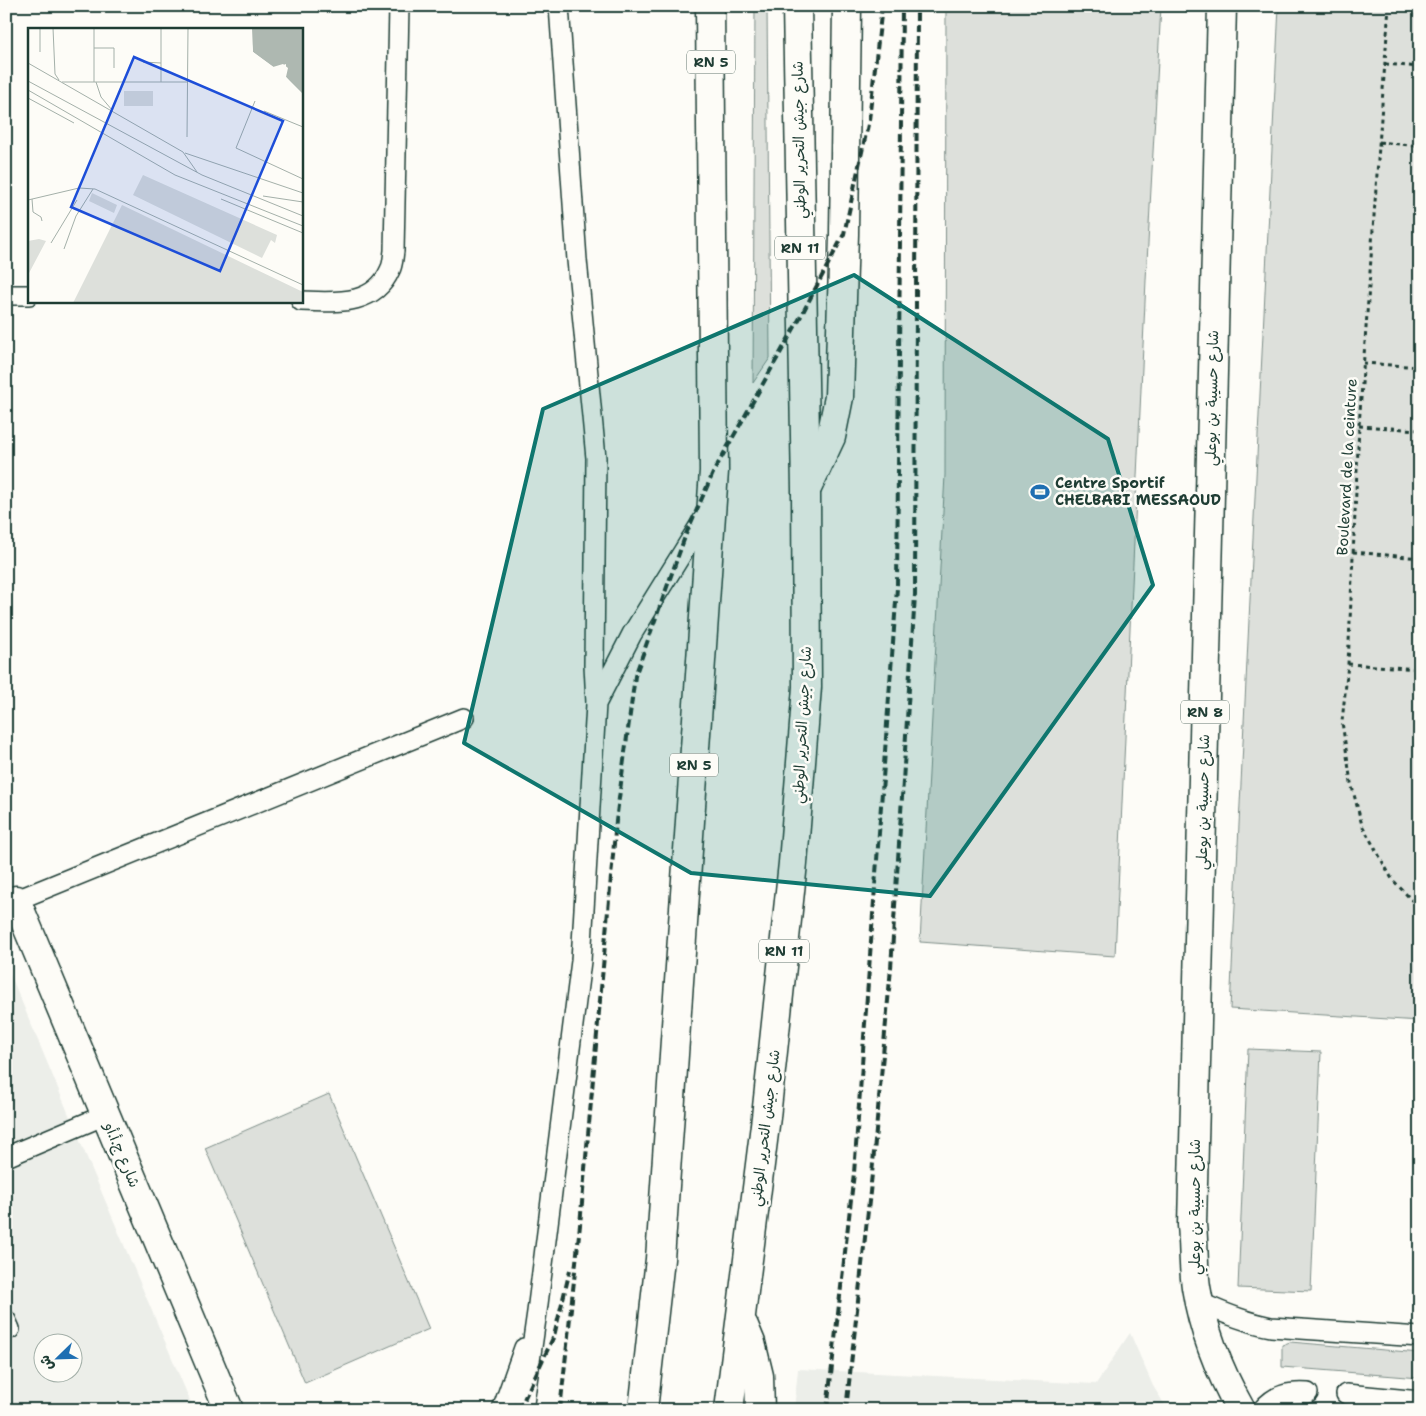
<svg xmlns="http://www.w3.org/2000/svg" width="1426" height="1416" font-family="'Shantell Sans','Playpen Sans Arabic',sans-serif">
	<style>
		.built { fill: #eceee9; fill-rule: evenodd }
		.green { fill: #dde0db; stroke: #7e8e88 }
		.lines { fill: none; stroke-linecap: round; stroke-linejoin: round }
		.lane-casing { stroke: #1f3d34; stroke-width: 22 }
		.street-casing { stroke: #1f3d34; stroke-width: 31 }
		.primary-casing { stroke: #1f3d34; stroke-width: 31 }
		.highway-casing { stroke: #1f3d34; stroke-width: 31 }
		.path { stroke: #1f3d34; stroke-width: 3; stroke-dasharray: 4 4; stroke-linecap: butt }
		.lane { stroke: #fdfcf7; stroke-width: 19 }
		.street { stroke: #fdfcf7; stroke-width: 28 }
		.primary { stroke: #fdfcf7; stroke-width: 28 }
		.highway { stroke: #fdfcf7; stroke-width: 28 }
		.rail { stroke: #1f3d34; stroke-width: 4; stroke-dasharray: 8 4; stroke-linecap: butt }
		.marked { fill: #0f766e; fill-opacity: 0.2; stroke: #0f766e; stroke-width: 4; stroke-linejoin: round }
		.labels { text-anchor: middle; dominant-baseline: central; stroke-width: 5; stroke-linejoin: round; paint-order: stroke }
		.shield { fill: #fdfcf7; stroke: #62766e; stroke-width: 1 }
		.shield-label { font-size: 14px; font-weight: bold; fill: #1f3d34 }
		.street-label { font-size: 15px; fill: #1f3d34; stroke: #fdfcf7 }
		.poi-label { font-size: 15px; font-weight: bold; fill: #1f3d34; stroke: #fdfcf7; text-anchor: start }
		.inset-road { fill: none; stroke: #a4b0a9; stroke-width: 1 }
		.view { fill: #1d4ed8; fill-opacity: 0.15; stroke: #1d4ed8; stroke-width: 2.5 }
		.inset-edge { fill: none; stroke: #1f3d34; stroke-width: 2.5 }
	</style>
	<rect width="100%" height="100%" fill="#fdfcf7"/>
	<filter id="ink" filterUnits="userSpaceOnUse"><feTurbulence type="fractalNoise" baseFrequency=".02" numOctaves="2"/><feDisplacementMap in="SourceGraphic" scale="10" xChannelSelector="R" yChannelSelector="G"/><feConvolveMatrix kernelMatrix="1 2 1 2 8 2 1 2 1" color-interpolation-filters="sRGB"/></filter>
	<g filter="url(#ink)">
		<g class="built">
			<path d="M6,964l79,189 109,257h-188zM42,1344h30v30h-30z"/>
			<path d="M1130,1333l23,53 15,24h-374l4,-41 298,15z"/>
		</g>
		<g class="green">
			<path d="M755,6h12l3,352 -17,25z"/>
			<path d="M946,6h215l-15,274 -31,676 -195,-14 25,-467z"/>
			<path d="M1279,6h141v1015l-190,-12z"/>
			<path d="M1248,1049l73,3 -10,239 -73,-3z"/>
			<path d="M329,1094l100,235 -124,54 -100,-235z"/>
			<path d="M1290,1342l130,11v25l-138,-11v-22z"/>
		</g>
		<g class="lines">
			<g class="lane-casing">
				<g id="lane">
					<path d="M559,6l18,254 19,198 -2,207 2,38"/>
					<path d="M6,295h23"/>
					<path d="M301,301c33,1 73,6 89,-31 3,-5 3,-13 4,-19l5,-245"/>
					<path d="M7,904l457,-186"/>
					<path d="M6,1157l99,-42"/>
					<path d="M1199,1302c24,11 46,20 72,25l149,10"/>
					<path d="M6,1320l4,9"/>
					<path d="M1346,1394l74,7"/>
					<path d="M502,1410l22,-62"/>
					<path d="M523,1410l14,-98 44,-351 15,-257 36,-70 77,-124"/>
					<path d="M1262,1410c13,-16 27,-18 46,-17"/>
				</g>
			</g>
			<g class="street-casing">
				<path id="street" d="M16,900l213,510"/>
			</g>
			<g class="primary-casing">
				<path id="primary" d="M1222,6l-30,1219c2,20 1,41 4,62 7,44 23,84 45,123"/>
			</g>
			<g class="highway-casing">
				<g id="highway">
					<path d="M808,486l23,-49 8,-40 5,-163 3,-228"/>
					<path d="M744,1326l7,17 8,33 1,34"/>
					<path d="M643,1410l17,-151 54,-788 -4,-465"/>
					<path d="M729,1410l37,-293 27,-254 14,-176 -1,-198 -9,-483"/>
				</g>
			</g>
			<g class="path">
				<path d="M1389,6l-30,420 -11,238 -6,58 9,61 11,42 30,54 28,30"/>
				<path d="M1385,64l35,3"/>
				<path d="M1379,142l41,4"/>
				<path d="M1363,363l57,4"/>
				<path d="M1359,426l61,4"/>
				<path d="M1353,552l67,6"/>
				<path d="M1348,664l72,5"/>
			</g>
			<use href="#lane" class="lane"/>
			<use href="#street" class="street"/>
			<use href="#primary" class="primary"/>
			<use href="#highway" class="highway"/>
			<g class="rail">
				<path d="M519,1410l35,-74 16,-66"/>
				<path d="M560,1410l20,-185 36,-404 19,-145 51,-142 28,-63 87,-155 43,-82 25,-114 13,-114"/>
				<path d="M827,1410l27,-237 43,-585 5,-582"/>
				<path d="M846,1410l26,-236 19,-206 24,-373 2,-589"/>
			</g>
		</g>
	</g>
	<path class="marked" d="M854,275l254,164 45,146 -223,311 -239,-23 -227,-130 79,-334z"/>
	<defs>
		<g id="stadium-bare" transform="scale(1.5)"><path d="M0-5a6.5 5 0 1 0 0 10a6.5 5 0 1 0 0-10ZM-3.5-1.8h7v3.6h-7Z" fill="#1f6fb2" stroke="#fdfcf7" stroke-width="2.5" paint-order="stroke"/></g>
	</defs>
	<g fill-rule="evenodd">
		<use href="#stadium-bare" x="1040" y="492"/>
	</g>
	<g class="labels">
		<g class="shield">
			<rect x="687" y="50.5" width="48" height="23" rx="4"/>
			<rect x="775" y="236.5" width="50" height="23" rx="4"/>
			<rect x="1181" y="700.5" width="48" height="23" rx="4"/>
			<rect x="670" y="753.5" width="48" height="23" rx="4"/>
			<rect x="759" y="939.5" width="50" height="23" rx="4"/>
		</g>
		<g class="shield-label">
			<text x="711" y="62">RN 5</text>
			<text x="800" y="248">RN 11</text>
			<text x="1205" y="712">RN 8</text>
			<text x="694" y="765">RN 5</text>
			<text x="784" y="951">RN 11</text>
		</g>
		<g class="street-label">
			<text transform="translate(799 140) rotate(-91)">شارع جيش التحرير الوطني</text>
			<text transform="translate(1212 398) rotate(-89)">شارع حسيبة بن بوعلي</text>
			<text transform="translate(1347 467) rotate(-87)">Boulevard de la ceinture</text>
			<text transform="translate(802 725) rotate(-87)">شارع جيش التحرير الوطني</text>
			<text transform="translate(1203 802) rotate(-89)">شارع حسيبة بن بوعلي</text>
			<text transform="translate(765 1128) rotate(-83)">شارع جيش التحرير الوطني</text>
			<text transform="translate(122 1155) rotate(67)">شارع ج.أ.أو</text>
			<text transform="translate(1195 1207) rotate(-90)">شارع حسيبة بن بوعلي</text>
		</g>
		<g class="poi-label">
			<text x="1055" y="483">Centre Sportif<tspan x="1055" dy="17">CHELBABI MESSAOUD</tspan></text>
		</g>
	</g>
	<g transform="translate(28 28)">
		<rect width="275" height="275" fill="#fdfcf7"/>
		<path d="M96,63h29v15h-29zM115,147l134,60 -2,8 -4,-3 -9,18 -129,-63zM64,165l25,12 -3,8 -25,-12zM94,177l181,87v11h-230zM11,211l7,2 -18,34v-34z" fill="#dde0db"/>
		<path d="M224,0h51v66l-17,-17 2,-9 -5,-4 -10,3 -20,-15z" fill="#aeb8b1"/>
		<path d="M222,0l3,24 22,16 11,-4v13l17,20 -19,-19 1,-12 -13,4 -21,-17z" fill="#fdfcf7"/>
		<path class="inset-road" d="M12,0v24M25,0l2,46 4,6M66,20h20v20M115,34l18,1M0,35l155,89 14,20M0,53l174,94 101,41M34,54h126M66,54v-54M68,54l5,15 11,13M133,54v-54M0,62l147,85 128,51M0,70l46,25M227,73l-19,47 67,31M236,83l39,16M159,109l1,-109M157,125l118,40M235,168l40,6M4,171l1,13 8,5 1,4M193,171l82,34M0,172l51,-12 16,1 208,96M23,215l26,-43M36,221l12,-33 17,-27"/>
		<path class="view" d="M106,29l149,64 -63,150 -149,-64z"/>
		<rect width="275" height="275" class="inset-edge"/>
	</g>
	<rect width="1426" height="1416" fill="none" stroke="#fdfcf7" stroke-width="25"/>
	<rect x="12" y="12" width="1401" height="1391" fill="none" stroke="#1f3d34" stroke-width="2" filter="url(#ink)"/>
	<g transform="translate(58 1358) rotate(247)"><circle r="24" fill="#fdfcf7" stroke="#a4b0a9"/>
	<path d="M0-4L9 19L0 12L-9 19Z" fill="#1f6fb2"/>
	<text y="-8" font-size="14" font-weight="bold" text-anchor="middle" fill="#1f3d34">ش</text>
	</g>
</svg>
